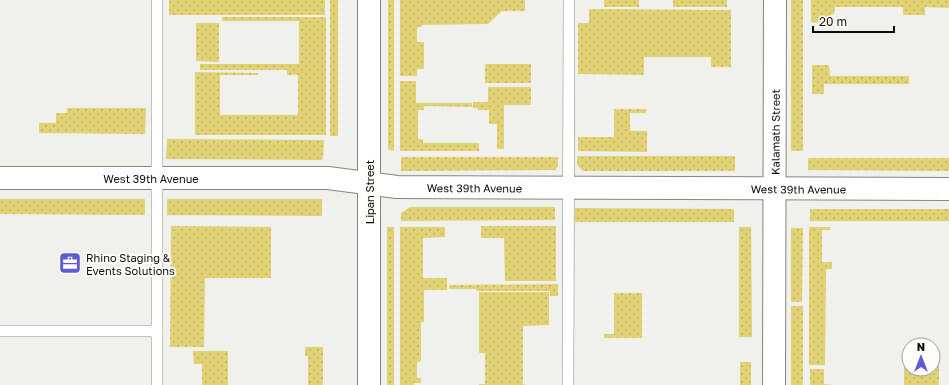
<svg xmlns="http://www.w3.org/2000/svg" width="949" height="385" font-family="'Golos Text',sans-serif">
	<style>
		.grass { fill: url(#grass-dots) }
		.lines { fill: none; stroke-linecap: round; stroke-linejoin: round }
		.service-casing { stroke: #868582; stroke-width: 12 }
		.minor-casing { stroke: #868582; stroke-width: 24 }
		.tertiary-casing { stroke: #868582; stroke-width: 24 }
		.service { stroke: #fff; stroke-width: 11 }
		.minor { stroke: #fff; stroke-width: 22 }
		.tertiary { stroke: #fff; stroke-width: 22 }
		.labels { text-anchor: middle; dominant-baseline: central; stroke-width: 4; stroke-linejoin: round; paint-order: stroke }
		.street-label { font-size: 11px; fill: #0d0d0c; stroke: #fefdfa }
		.poi-label { font-size: 11px; fill: #0d0d0c; stroke: #fefdfa; text-anchor: start }
	</style>
	<defs>
		<pattern id="grass-dots" width="8" height="8" patternUnits="userSpaceOnUse"><rect width="8" height="8" fill="#e2d276"/><path d="M2 2h.1M6 6h.1" fill="none" stroke="#c1b365" stroke-width="1.8" stroke-linecap="round"/></pattern>
	</defs>
	<rect width="100%" height="100%" fill="#f0f0ec"/>
	<g class="grass">
		<rect x="169" y="0" width="156" height="15"/>
		<rect x="330" y="0" width="8" height="136"/>
		<path d="M388,0h6v151l-6,-2z"/>
		<path d="M400,0h125v11h-23l-14,13 -66,1v2h-5v15h7v27h-7v7h-17z"/>
		<rect x="604" y="0" width="35" height="7"/>
		<rect x="673" y="0" width="54" height="7"/>
		<rect x="791" y="0" width="12" height="151"/>
		<path d="M811,0h138v8l-24,-1v8h-22v-8h-68l-1,7h-3v9l-20,-1z"/>
		<path d="M589,9l142,1v57h-20v-10h-67v18l-66,-1v-51h11z"/>
		<path d="M222,17h104v118h-131v-63l63,1v2h-38v40h78v-40h-11v-5h-87v-6h99v-43h-77z"/>
		<path d="M196,23h23v39l-23,-1z"/>
		<rect x="485" y="64" width="46" height="19"/>
		<path d="M812,65h17l1,11h79v8h-85v10h-12z"/>
		<path d="M400,81h16v22h56v4l-48,-1v4h-6v29h5v4h56v8h-79z"/>
		<path d="M488,87h43v18h-27v44h-7v-25h-8v-14h-11v-2h-5v-6h15z"/>
		<path d="M67,108h79l-1,26 -106,-1v-10h17v-10h11z"/>
		<path d="M614,109h32v4h-16v18h17v21l-69,-1v-14h36z"/>
		<path d="M167,139l157,1 -1,17 -1,3 -156,-1z"/>
		<path d="M577,156h158v15h-152l-6,-6z"/>
		<path d="M401,157h157v9l-3,4 -154,1z"/>
		<path d="M808,158h141v13l-141,-1z"/>
		<path d="M0,199h145v16l-145,-1z"/>
		<path d="M167,199h155v17l-155,-1z"/>
		<path d="M410,207h145v13l-154,1v-8z"/>
		<path d="M575,208l159,1v13h-159z"/>
		<rect x="810" y="209" width="139" height="12"/>
		<path d="M171,226l100,1v51h-66l-1,69h-34z"/>
		<path d="M481,226h75v55h-51l-1,-43h-23z"/>
		<rect x="387" y="227" width="7" height="158"/>
		<path d="M400,227h45v10l-22,1v40h24v12h-23v32h-3v39l-4,1v16h4v5h-7v2h-14z"/>
		<path d="M739,227h12l1,110h-13z"/>
		<path d="M809,227h21v3h-8v32h10v7h-6l-1,96h-16z"/>
		<path d="M791,228h12l-1,74h-11z"/>
		<path d="M558,284v12h-8v-5h-73l-1,-2h-27v-4z"/>
		<path d="M479,292h70v33l-26,1v58l3,1h-47v-1h6v-31h-6z"/>
		<path d="M614,293h28v45h-38v-4h10z"/>
		<rect x="791" y="306" width="12" height="79"/>
		<path d="M305,347h18v38h-15v-29h-3z"/>
		<path d="M193,351h35v34h-26v-21h-8z"/>
		<path d="M904,355h5v14h24v-14h6v30h-35z"/>
		<rect x="740" y="362" width="11" height="23"/>
		<path d="M810,369h14v15l9,1h-23z"/>
	</g>
	<g class="lines">
		<g class="service-casing">
			<g id="service">
				<path d="M0,331h157"/>
				<path d="M157,385v-385"/>
				<path d="M568,385l1,-385"/>
			</g>
		</g>
		<g class="minor-casing">
			<g id="minor">
				<path id="s1" d="M0,178h328l69,9 552,2"/>
				<path id="s2" d="M774,385l1,-385"/>
			</g>
		</g>
		<g class="tertiary-casing">
			<path id="tertiary" d="M369,0v385"/>
		</g>
		<use href="#service" class="service"/>
		<use href="#minor" class="minor"/>
		<use href="#tertiary" class="tertiary"/>
	</g>
	<defs>
		<g id="office-square" transform="scale(1.15)"><rect x="-9" y="-9" width="18" height="18" rx="4" fill="#5d5cd4" stroke="#fefdfa"/><path d="M-6-3h4V-5.5h4V-3h4V5H-6ZM-1-4.5V-3h2v-1.5ZM-6 0V1H6V0Z" fill="#fff"/></g>
	</defs>
	<g fill-rule="evenodd">
		<use href="#office-square" x="70" y="263"/>
	</g>
	<g class="labels">
		<g class="street-label">
			<text stroke="none"><textPath href="#s2" startOffset="253">Kalamath Street</textPath></text>
			<text stroke="none"><textPath href="#s1" startOffset="151">West 39th Avenue</textPath></text>
			<text stroke="none"><textPath href="#s1" startOffset="475">West 39th Avenue</textPath></text>
			<text stroke="none"><textPath href="#s1" startOffset="799">West 39th Avenue</textPath></text>
			<text transform="translate(369 192) rotate(-90)">Lipan Street</text>
		</g>
		<g class="poi-label">
			<text x="86" y="257">Rhino Staging &amp;<tspan x="86" dy="13">Events Solutions</tspan></text>
		</g>
	</g>
	<g transform="translate(921 357)"><circle r="19" fill="#fefdfa" stroke="#9e9d9b"/>
	<path d="M0-3L7 15L0 10L-7 15Z" fill="#5d5cd4"/>
	<text y="-6" font-size="11" font-weight="bold" text-anchor="middle" fill="#0d0d0c">N</text>
	</g>
	<path d="M813 26v6h81v-6" fill="none" stroke="#0d0d0c" stroke-width="2"/>
	<text x="819" y="26" font-size="12" fill="#0d0d0c" stroke="#fefdfa" stroke-width="3" paint-order="stroke">20 m</text>
</svg>
